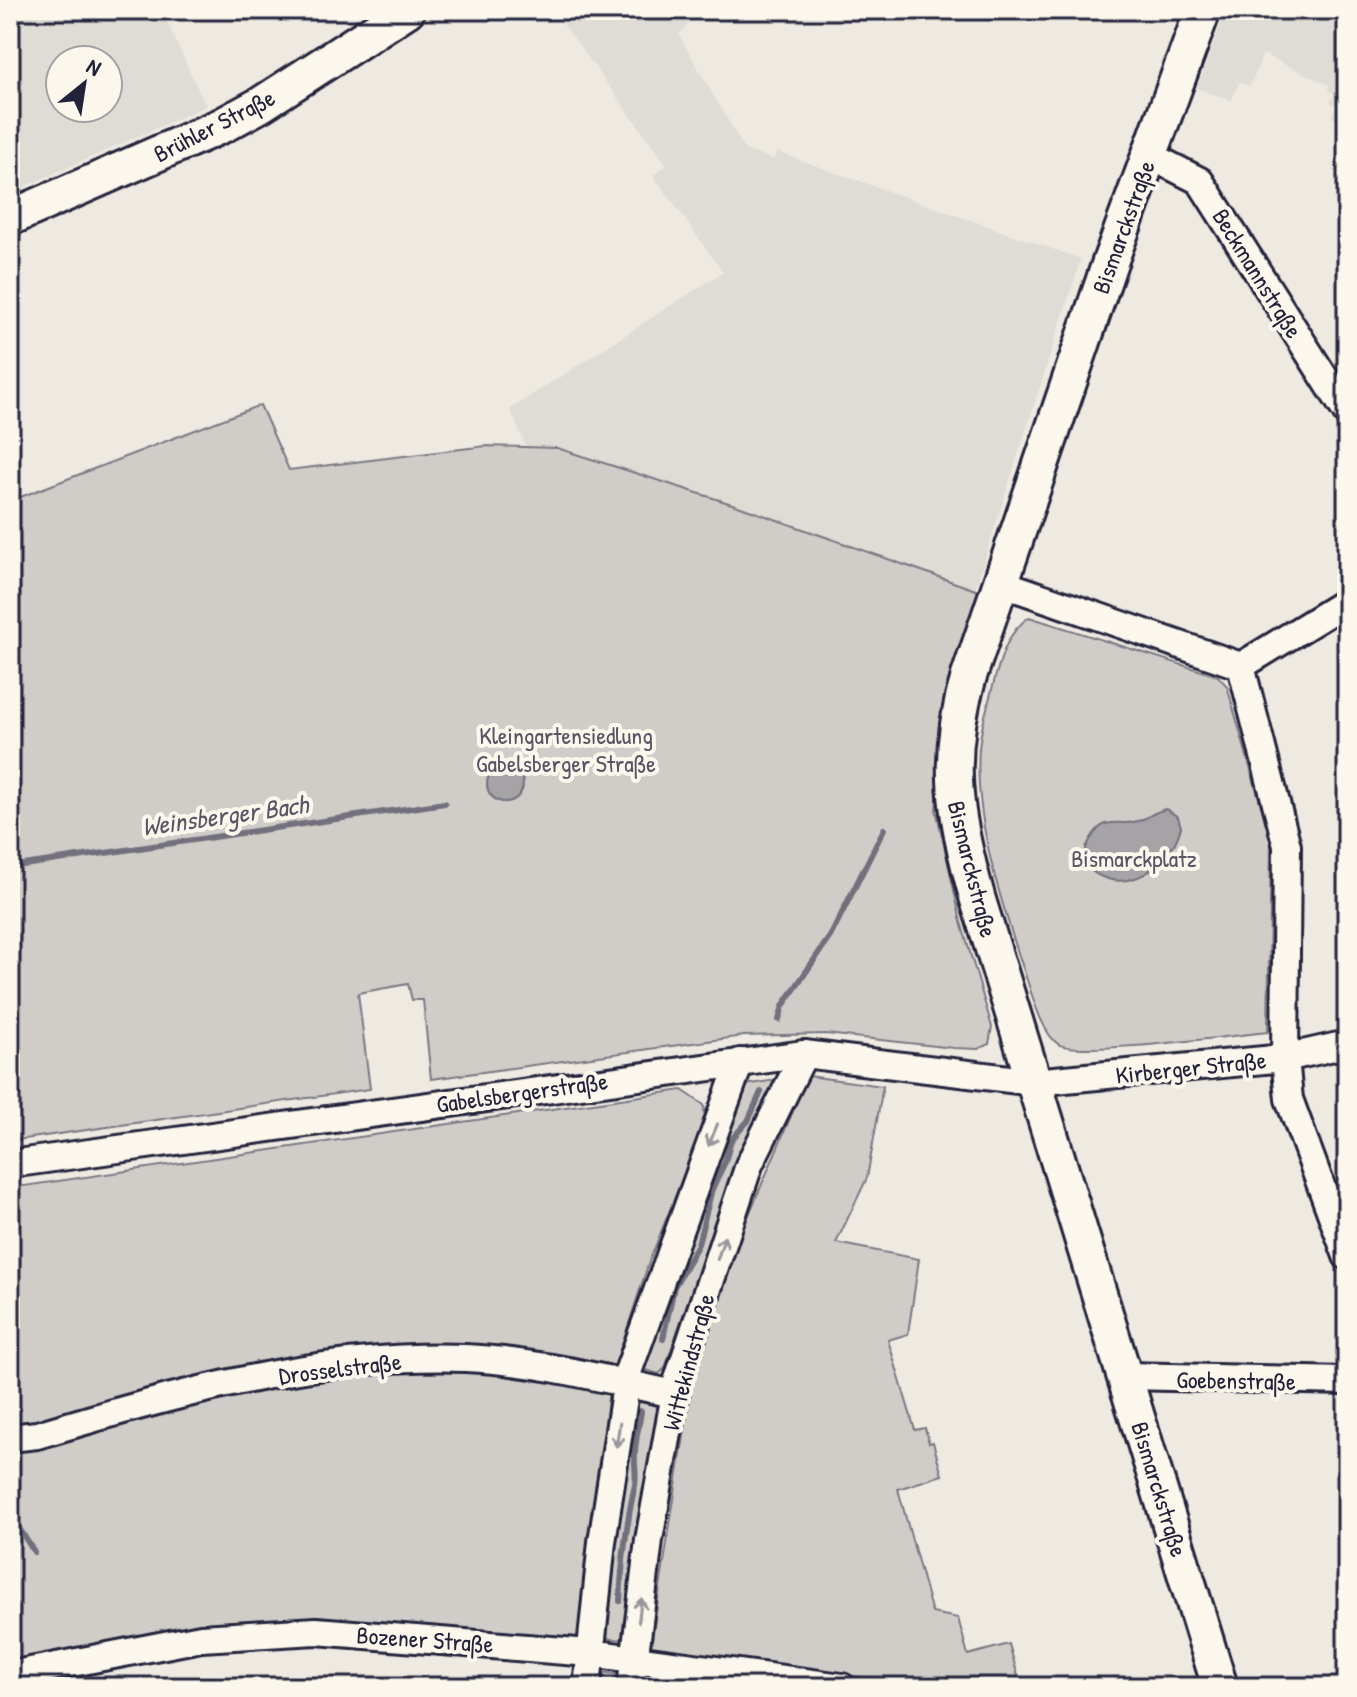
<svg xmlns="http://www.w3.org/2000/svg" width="1357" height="1697" font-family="'Patrick Hand',sans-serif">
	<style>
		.built { fill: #dfdbd5; fill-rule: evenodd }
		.green { fill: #d0cdc9; stroke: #797882; stroke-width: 2 }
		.water { fill: #a6a3a7; stroke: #716f7c; stroke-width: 2 }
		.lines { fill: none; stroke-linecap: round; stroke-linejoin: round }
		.stream { stroke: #716f7c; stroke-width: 6 }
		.minor-casing { stroke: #22223b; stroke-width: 32 }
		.major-casing { stroke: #22223b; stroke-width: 40 }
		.minor { stroke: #fbf7ec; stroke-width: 26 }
		.major { stroke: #fbf7ec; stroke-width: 34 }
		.oneway { stroke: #99979c }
		.labels { text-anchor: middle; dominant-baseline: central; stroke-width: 8; stroke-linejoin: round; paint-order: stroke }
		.street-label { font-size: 24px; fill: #22223b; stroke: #fbf7ec }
		.park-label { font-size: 24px; fill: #565566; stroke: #fbf7ec }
		.water-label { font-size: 26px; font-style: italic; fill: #575666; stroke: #fbf7ec }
	</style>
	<rect width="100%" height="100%" fill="#eeeae2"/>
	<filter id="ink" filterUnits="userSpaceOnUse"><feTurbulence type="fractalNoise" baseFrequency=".0125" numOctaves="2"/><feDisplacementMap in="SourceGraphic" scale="16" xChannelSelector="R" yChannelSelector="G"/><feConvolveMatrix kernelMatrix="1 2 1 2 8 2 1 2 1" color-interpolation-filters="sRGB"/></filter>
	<g filter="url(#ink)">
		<g class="built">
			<path d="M10,10h151l45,96 -196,87zM60,60h48v48h-48z"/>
			<path d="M553,10h147l-21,25 66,115 28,9 4,-7 304,107 -106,330 -376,-128 -42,-13 -31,-1 -16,-38 213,-137 -70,-97 14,-10z"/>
			<path d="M1226,10h121v114l-16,-7 5,-11 -6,-4 4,-8 -6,-4 1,-5 -66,-31 -13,32 -11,-4 -8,19 -34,-13z"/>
		</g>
		<g class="green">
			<path d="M260,405l29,65 197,-24 71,2 178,57 249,88 -39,133 -9,83 25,113 31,105 -3,17 -11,5 -24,-1 -128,-14 -82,2 -313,43 -8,-79h-11l-4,-16 -50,9 12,96 -360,52v-640z"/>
			<path d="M1029,617l189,59 9,10 44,155 -3,191c-32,3 -191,25 -210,12 -17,-11 -28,-57 -35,-76 -22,-67 -49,-147 -44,-219 2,-24 10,-47 16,-71 7,-24 13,-46 34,-61z"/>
			<path d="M808,1076l75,10 -16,92 -31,65 83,16 -11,75 -20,6 27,90 10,-2 4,15 4,-1 9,33 -44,14 34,124 26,5 10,37 41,-11 12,43h-127l-1,-6 -243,-30 42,-266 47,-147z"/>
			<path d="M781,1079c-46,94 -83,189 -116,289l-6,6 -13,-4 -3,-12 63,-188 40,-85z"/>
			<path d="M682,1090l22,15 1,17 -56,140 -35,107 -142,-21 -462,79v-239z"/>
			<path d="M397,1369l102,2 110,19 -29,252 -171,-16 -399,33v-209l245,-60z"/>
			<path d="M637,1400l20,5 1,7 -34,228 -20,-2 10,-118 18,-114z"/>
			<path d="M597,1672l29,3 -2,12h-29z"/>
			<path d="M662,1675l105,12h-115z"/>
		</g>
		<g class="water">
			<circle cx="505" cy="784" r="18"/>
			<path d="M1166,809l12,8 3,10c-10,39 -56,72 -92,42l-3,-21c18,-40 31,-18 55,-28 9,-4 15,-9 25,-11z"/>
		</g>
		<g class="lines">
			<g class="stream">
				<path d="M10,867l435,-64"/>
				<path d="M779,1020l4,-14 48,-71 53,-106"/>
				<path d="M663,1339l11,-52 24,-43 14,-55 13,-27 6,-22 17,-19 13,-29"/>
				<path d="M14,1520l20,32"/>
				<path d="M620,1601c2,-40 6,-77 15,-116 2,-9 -1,-20 0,-31 0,-14 4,-28 6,-43"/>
				<path d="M605,1682l2,5"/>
			</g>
			<g class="minor-casing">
				<g id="minor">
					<path d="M1149,155l51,26 147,232"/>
					<path d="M1001,583l240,83 46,180 -2,212 4,41 58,157"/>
					<path d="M1241,666l106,-65"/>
					<path d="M10,1164l794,-110 230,28 251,-24 62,-14"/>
					<path d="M1126,1376l221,5"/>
					<path d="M10,1438l27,-3c138,-41 283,-82 428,-77 71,3 140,21 209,36"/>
					<path d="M10,1675l191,-37 115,-7 274,22 252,34"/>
					<path d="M587,1687l15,-145 26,-170 112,-310"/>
					<path d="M631,1687l18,-147 28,-158 72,-217 55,-111"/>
				</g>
			</g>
			<g class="major-casing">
				<g id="major">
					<path d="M1203,10l-93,252 -141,414c-25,82 -14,144 9,224l242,787"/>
					<path d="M10,218l213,-93 37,-20 147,-95"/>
				</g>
			</g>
			<use href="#minor" class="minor"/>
			<use href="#major" class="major"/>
		</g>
		<defs><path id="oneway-shaft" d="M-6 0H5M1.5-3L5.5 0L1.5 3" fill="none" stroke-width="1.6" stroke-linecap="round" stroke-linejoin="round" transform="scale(2)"/></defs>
		<g class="oneway">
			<use href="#oneway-shaft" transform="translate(713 1135) rotate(112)"/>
			<use href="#oneway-shaft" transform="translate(721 1248) rotate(-72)"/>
			<use href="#oneway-shaft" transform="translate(618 1435) rotate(98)"/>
			<use href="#oneway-shaft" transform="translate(640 1610) rotate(-83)"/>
		</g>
	</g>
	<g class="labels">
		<g class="street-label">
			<text transform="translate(214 125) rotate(-27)">Brühler Straße</text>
			<text transform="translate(1123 227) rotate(-70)">Bismarckstraße</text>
			<text transform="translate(1258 273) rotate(58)">Beckmannstraße</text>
			<text transform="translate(973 869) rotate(76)">Bismarckstraße</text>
			<text transform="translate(1191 1067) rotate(-6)">Kirberger Straße</text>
			<text transform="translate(522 1092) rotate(-8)">Gabelsbergerstraße</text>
			<text transform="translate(688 1362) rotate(-75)">Wittekindstraße</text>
			<text transform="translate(340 1368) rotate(-7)">Drosselstraße</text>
			<text transform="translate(1236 1380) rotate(1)">Goebenstraße</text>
			<text transform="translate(1160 1489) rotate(73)">Bismarckstraße</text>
			<text transform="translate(425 1639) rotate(4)">Bozener Straße</text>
		</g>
		<g class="park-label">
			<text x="566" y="735">Kleingartensiedlung<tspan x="566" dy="28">Gabelsberger Straße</tspan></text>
			<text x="1134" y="858">Bismarckplatz</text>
		</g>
		<g class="water-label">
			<text transform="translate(225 815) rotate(-8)">Weinsberger Bach</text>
		</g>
	</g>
	<rect width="1357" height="1697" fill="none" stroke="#fbf7ec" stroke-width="40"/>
	<rect x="20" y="20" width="1317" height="1657" fill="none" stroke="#22223b" stroke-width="3" filter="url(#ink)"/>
	<g transform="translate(84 84) rotate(30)"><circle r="38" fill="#fbf7ec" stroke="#a4a2a5" stroke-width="2"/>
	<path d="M0-6L14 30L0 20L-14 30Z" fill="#22223b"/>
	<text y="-12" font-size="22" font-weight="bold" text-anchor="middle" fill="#22223b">N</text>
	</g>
</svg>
